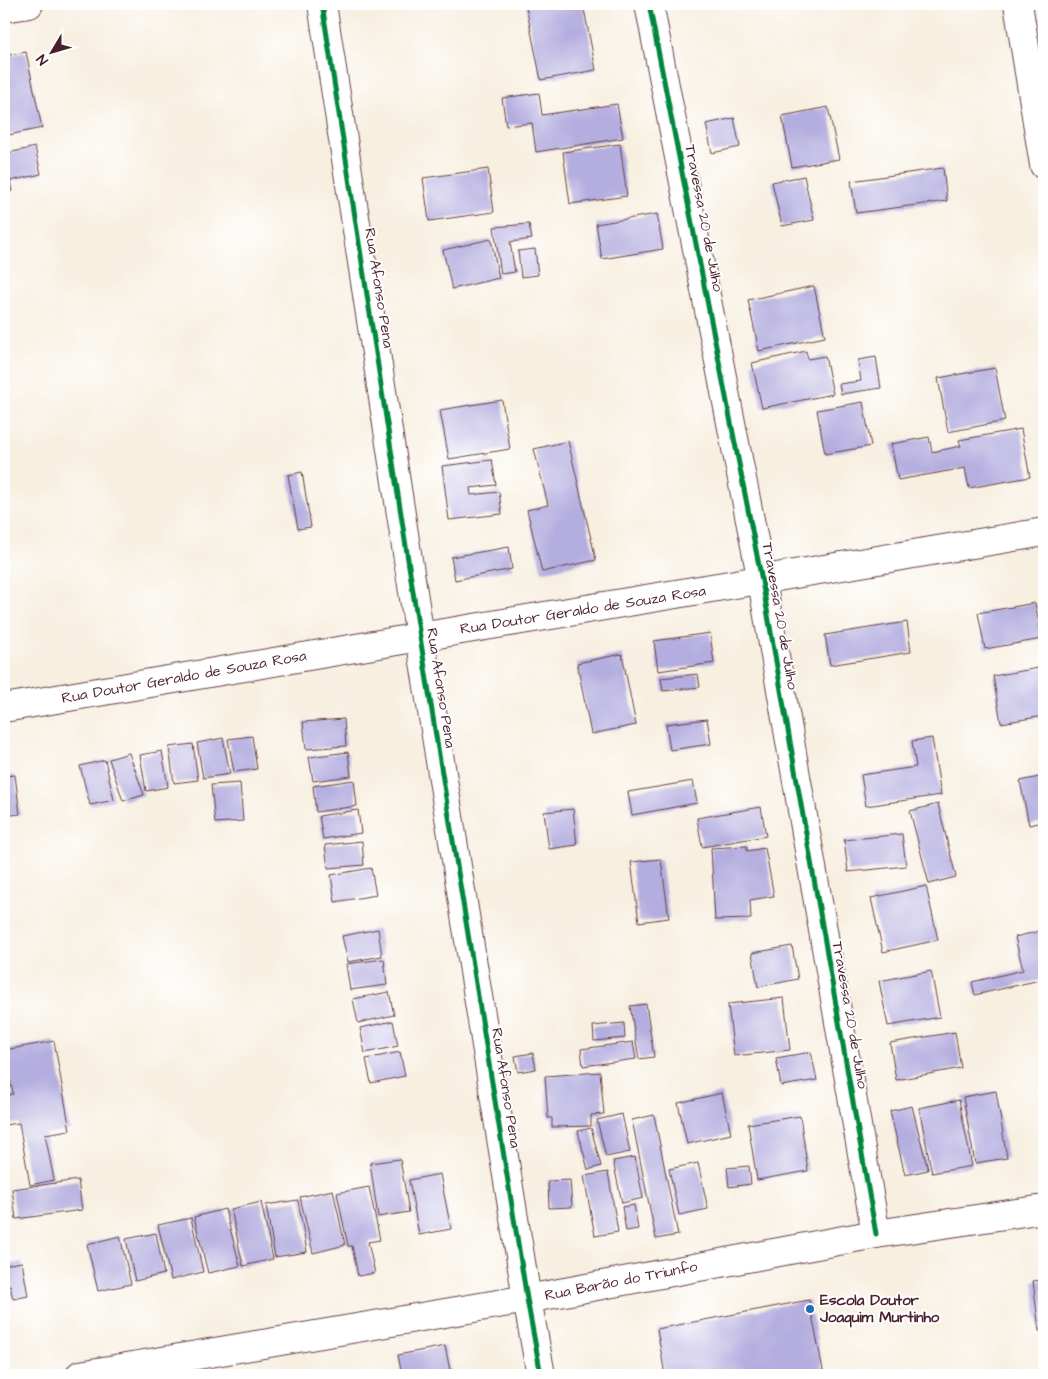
<svg xmlns="http://www.w3.org/2000/svg" width="1048" height="1379" font-family="'Architects Daughter',sans-serif">
	<style>
		.building { fill: #b4addf }
		.lines { fill: none; stroke-linecap: round; stroke-linejoin: round }
		.street-casing { stroke: #643e46; stroke-width: 30 }
		.secondary-casing { stroke: #643e46; stroke-width: 30 }
		.street { stroke: #fff; stroke-width: 28 }
		.secondary { stroke: #fff; stroke-width: 28 }
		.cycleway-casing { stroke: #fff; stroke-width: 8 }
		.cycleway { stroke: #00873e; stroke-width: 5 }
		.poi-dot { fill: #1f6fb2; stroke: #fff; stroke-width: 2 }
		.labels { text-anchor: middle; dominant-baseline: central; stroke-width: 4; stroke-linejoin: round; paint-order: stroke }
		.street-label { font-size: 15px; fill: #4a1f2b; stroke: #fff }
		.poi-label { font-size: 15px; font-weight: bold; fill: #4a1f2b; stroke: #fff; text-anchor: start }
	</style>
	<rect width="100%" height="100%" fill="#fff"/>
	<filter id="ink" filterUnits="userSpaceOnUse"><feTurbulence type="fractalNoise" baseFrequency=".02" numOctaves="2"/><feDisplacementMap in="SourceGraphic" scale="10" xChannelSelector="R" yChannelSelector="G"/><feConvolveMatrix kernelMatrix="1 2 1 2 8 2 1 2 1" color-interpolation-filters="sRGB"/></filter>
	<filter id="wash" filterUnits="userSpaceOnUse"><feTurbulence type="fractalNoise" baseFrequency=".0096" numOctaves="4" result="noise"/><feDisplacementMap in="SourceGraphic" scale="20" xChannelSelector="R" yChannelSelector="G"/><feGaussianBlur stdDeviation="1.12" result="paint"/><feColorMatrix in="noise" values="0 0 0 0 0 0 0 0 0 0 0 0 0 0 0 0 0 1.4 0 .05"/><feComposite in="paint" operator="in"/></filter>
	<g filter="url(#wash)">
		<rect width="100%" height="100%" fill="#f7efe0"/>
		<g id="blocks">
			<g class="building">
				<path d="M544,4h39l13,66 -55,10 -15,-73z"/>
				<path d="M26,52l16,76 -38,8v-80z"/>
				<path d="M539,93l3,22 75,-11 6,34 -87,14 -4,-29 -26,3 -4,-28z"/>
				<path d="M828,107l11,52 -47,8 -10,-51z"/>
				<path d="M734,118l6,29 -28,6 -6,-29z"/>
				<path d="M620,144l7,52 -57,8 -7,-52z"/>
				<path d="M35,147l6,27 -31,7 2,10 -8,2v-39z"/>
				<path d="M943,168l4,33 -91,12 -5,-32z"/>
				<path d="M488,169l6,43 -65,9 -6,-43z"/>
				<path d="M804,176l10,44 -32,6 -10,-44z"/>
				<path d="M657,214l6,35 -61,10 -6,-35z"/>
				<path d="M529,224l3,15 -22,3 5,30 -14,2 -7,-47z"/>
				<path d="M491,239l8,39 -47,11 -9,-39z"/>
				<path d="M535,249l3,26 -17,2 -3,-26z"/>
				<path d="M814,286l11,51 -66,14 -11,-51z"/>
				<path d="M806,351l2,8 17,-3 8,38 -71,14 -10,-45z"/>
				<path d="M876,357l5,31 -40,6 -2,-10 22,-3 -3,-21z"/>
				<path d="M995,368l10,53 -57,11 -10,-54z"/>
				<path d="M502,400l8,49 -61,10 -9,-49z"/>
				<path d="M863,402l8,44 -46,8 -8,-44z"/>
				<path d="M1021,429l9,48 -61,11 -4,-20 -67,12 -7,-36 38,-7 3,15 29,-6 -2,-6z"/>
				<path d="M568,441l28,119 -54,12 -15,-62 21,-5 -14,-56z"/>
				<path d="M492,460l4,25 -26,3 1,7 28,-3 3,22 -53,6 -7,-54z"/>
				<path d="M302,472l9,55 -13,2 -10,-54z"/>
				<path d="M509,547l3,22 -57,11 -4,-23z"/>
				<path d="M1035,603l7,36 -57,10 -7,-36z"/>
				<path d="M907,622l4,30 -81,13 -5,-30z"/>
				<path d="M710,633l4,30 -56,8 -4,-30z"/>
				<path d="M622,654l14,71 -45,9 -14,-71z"/>
				<path d="M1044,667v49l-43,7 -8,-47z"/>
				<path d="M698,674l2,13 -37,4 -2,-13z"/>
				<path d="M344,719l2,27 -40,3 -3,-27z"/>
				<path d="M707,719l4,25 -41,6 -4,-26z"/>
				<path d="M252,736l5,33 -23,3 -6,-33z"/>
				<path d="M223,738l7,36 -27,4 -6,-35z"/>
				<path d="M932,738l9,57 -75,11 -5,-31 55,-8 -4,-26z"/>
				<path d="M193,744l5,36 -24,3 -5,-36z"/>
				<path d="M162,751l6,36 -22,4 -6,-36z"/>
				<path d="M348,752l3,24 -38,5 -4,-24z"/>
				<path d="M129,753l15,42 -21,6 -14,-42z"/>
				<path d="M105,760l9,40 -24,5 -10,-39z"/>
				<path d="M15,775l5,39 -16,2v-40z"/>
				<path d="M1044,776v46l-15,3 -9,-44z"/>
				<path d="M354,780l3,26 -41,6 -3,-26z"/>
				<path d="M693,781l4,22 -65,12 -4,-23z"/>
				<path d="M240,783l3,38 -28,2 -4,-38z"/>
				<path d="M938,804l18,73 -27,7 -19,-73z"/>
				<path d="M761,807l5,29 -64,11 -5,-29z"/>
				<path d="M573,809l4,36 -28,4 -5,-37z"/>
				<path d="M358,810l3,23 -38,6 -4,-23z"/>
				<path d="M902,834l4,32 -58,6 -4,-32z"/>
				<path d="M362,841l2,24 -36,3 -3,-23z"/>
				<path d="M747,846v5l18,-3 9,48 -24,4 1,19 -36,1 -4,-72z"/>
				<path d="M661,859l8,59 -30,4 -8,-60z"/>
				<path d="M371,868l5,27 -41,7 -4,-27z"/>
				<path d="M926,886l12,54 -55,12 -12,-54z"/>
				<path d="M378,929l4,27 -34,6 -6,-26z"/>
				<path d="M1044,930v49l-69,16 -3,-13 51,-12 -8,-33z"/>
				<path d="M792,946l6,33 -40,8 -6,-34z"/>
				<path d="M384,959l3,26 -37,5 -4,-26z"/>
				<path d="M931,971l9,46 -52,9 -9,-45z"/>
				<path d="M389,992l5,23 -36,8 -5,-24z"/>
				<path d="M784,998l6,52 -56,6 -6,-52z"/>
				<path d="M646,1004l8,53 -15,2 -9,-53z"/>
				<path d="M393,1021l5,25 -33,7 -5,-25z"/>
				<path d="M624,1023l1,15 -31,3 -1,-15z"/>
				<path d="M955,1032l6,36 -65,12 -6,-37z"/>
				<path d="M54,1041l16,89 -25,4 9,46 -24,5 -11,-62 -15,2v-29l9,-2 -8,-44z"/>
				<path d="M633,1042l3,17 -53,7 -2,-17z"/>
				<path d="M400,1052l5,24 -34,7 -5,-24z"/>
				<path d="M811,1052l6,28 -36,6 -5,-28z"/>
				<path d="M533,1053l3,16 -18,3 -3,-16z"/>
				<path d="M600,1072l4,42 -13,1v11l-39,1v-9h-4l-3,-42z"/>
				<path d="M996,1091l11,67 -32,5 -12,-66z"/>
				<path d="M722,1093l9,41 -44,10 -9,-41z"/>
				<path d="M959,1100l13,66 -40,7 -13,-65z"/>
				<path d="M912,1106l16,64 -23,5 -15,-64z"/>
				<path d="M622,1114l8,38 -24,5 -9,-37z"/>
				<path d="M654,1115l24,120 -22,4 -24,-119z"/>
				<path d="M800,1116l8,55 -51,9 -9,-56z"/>
				<path d="M591,1128l10,38 -13,4 -10,-39z"/>
				<path d="M635,1157l8,41 -21,5 -9,-42z"/>
				<path d="M400,1159l9,53 -31,5 -8,-54z"/>
				<path d="M698,1163l10,46 -29,6 -10,-46z"/>
				<path d="M749,1166l2,18 -22,3 -2,-19z"/>
				<path d="M608,1172l10,60 -23,4 -11,-60z"/>
				<path d="M440,1174l11,55 -32,6 -10,-55z"/>
				<path d="M78,1180l4,30 -66,9 -4,-30z"/>
				<path d="M570,1180l2,27 -23,1 -1,-27z"/>
				<path d="M369,1187l11,53 -12,2 7,31 -17,3 -6,-30h-4l-11,-53z"/>
				<path d="M333,1190l12,55 -32,8 -13,-56z"/>
				<path d="M298,1200l9,52 -32,5 -9,-52z"/>
				<path d="M261,1202l12,57 -30,7 -12,-57z"/>
				<path d="M634,1205l4,24 -12,2 -4,-24z"/>
				<path d="M225,1209l15,57 -32,7 -14,-56z"/>
				<path d="M191,1218l12,54 -32,8 -13,-55z"/>
				<path d="M156,1233l8,41 -29,7 -9,-42z"/>
				<path d="M120,1236l11,48 -33,7 -11,-47z"/>
				<path d="M22,1262l6,34 -15,3 -3,-14 -6,1v-21z"/>
				<path d="M1044,1280v50l-5,1 -6,-50z"/>
				<path d="M809,1300l15,75h-159l-8,-46z"/>
				<path d="M445,1346l6,29h-49l-4,-20z"/>
			</g>
		</g>
	</g>
	<g filter="url(#ink)">
		<use href="#blocks" fill-opacity="0" stroke="#643e46" stroke-width="1"/>
		<g class="lines">
			<g class="street-casing">
				<g id="street">
					<path d="M649,4l113,577 114,653"/>
					<path d="M1018,4l26,161"/>
					<path d="M4,8l25,-4"/>
					<path d="M4,708l416,-71 624,-105"/>
					<path d="M80,1375l447,-76 349,-65 168,-25"/>
				</g>
			</g>
			<g class="secondary-casing">
				<path id="secondary" d="M322,4l98,633 107,662 14,76"/>
			</g>
			<use href="#street" class="street"/>
			<use href="#secondary" class="secondary"/>
			<g class="cycleway-casing">
				<g id="cycleway">
					<path d="M322,4l98,633 107,662 14,76"/>
					<path d="M649,4l113,577 114,653"/>
				</g>
			</g>
			<use href="#cycleway" class="cycleway"/>
		</g>
	</g>
	<circle class="poi-dot" cx="810" cy="1309" r="5"/>
	<g class="labels">
		<g class="street-label">
			<text transform="translate(704 218) rotate(79)">Travessa 20 de Julho</text>
			<text transform="translate(379 288) rotate(81)">Rua Afonso Pena</text>
			<text transform="translate(583 610) rotate(-9)">Rua Doutor Geraldo de Souza Rosa</text>
			<text transform="translate(780 616) rotate(80)">Travessa 20 de Julho</text>
			<text transform="translate(184 677) rotate(-10)">Rua Doutor Geraldo de Souza Rosa</text>
			<text transform="translate(441 688) rotate(81)">Rua Afonso Pena</text>
			<text transform="translate(850 1015) rotate(80)">Travessa 20 de Julho</text>
			<text transform="translate(506 1088) rotate(81)">Rua Afonso Pena</text>
			<text transform="translate(621 1281) rotate(-11)">Rua Barão do Triunfo</text>
		</g>
		<g class="poi-label">
			<text x="820" y="1300">Escola Doutor<tspan x="820" dy="17">Joaquim Murtinho</tspan></text>
		</g>
	</g>
	<rect width="1048" height="1379" fill="none" stroke="#fff" stroke-width="20"/>
	<g transform="translate(52 52) rotate(232)" stroke="#ffffff" stroke-width="4" paint-order="stroke">
	<path d="M0-4L9 19L0 12L-9 19Z" fill="#4a1f2b"/>
	<text y="-8" font-size="14" font-weight="bold" text-anchor="middle" fill="#4a1f2b">N</text>
	</g>
</svg>
